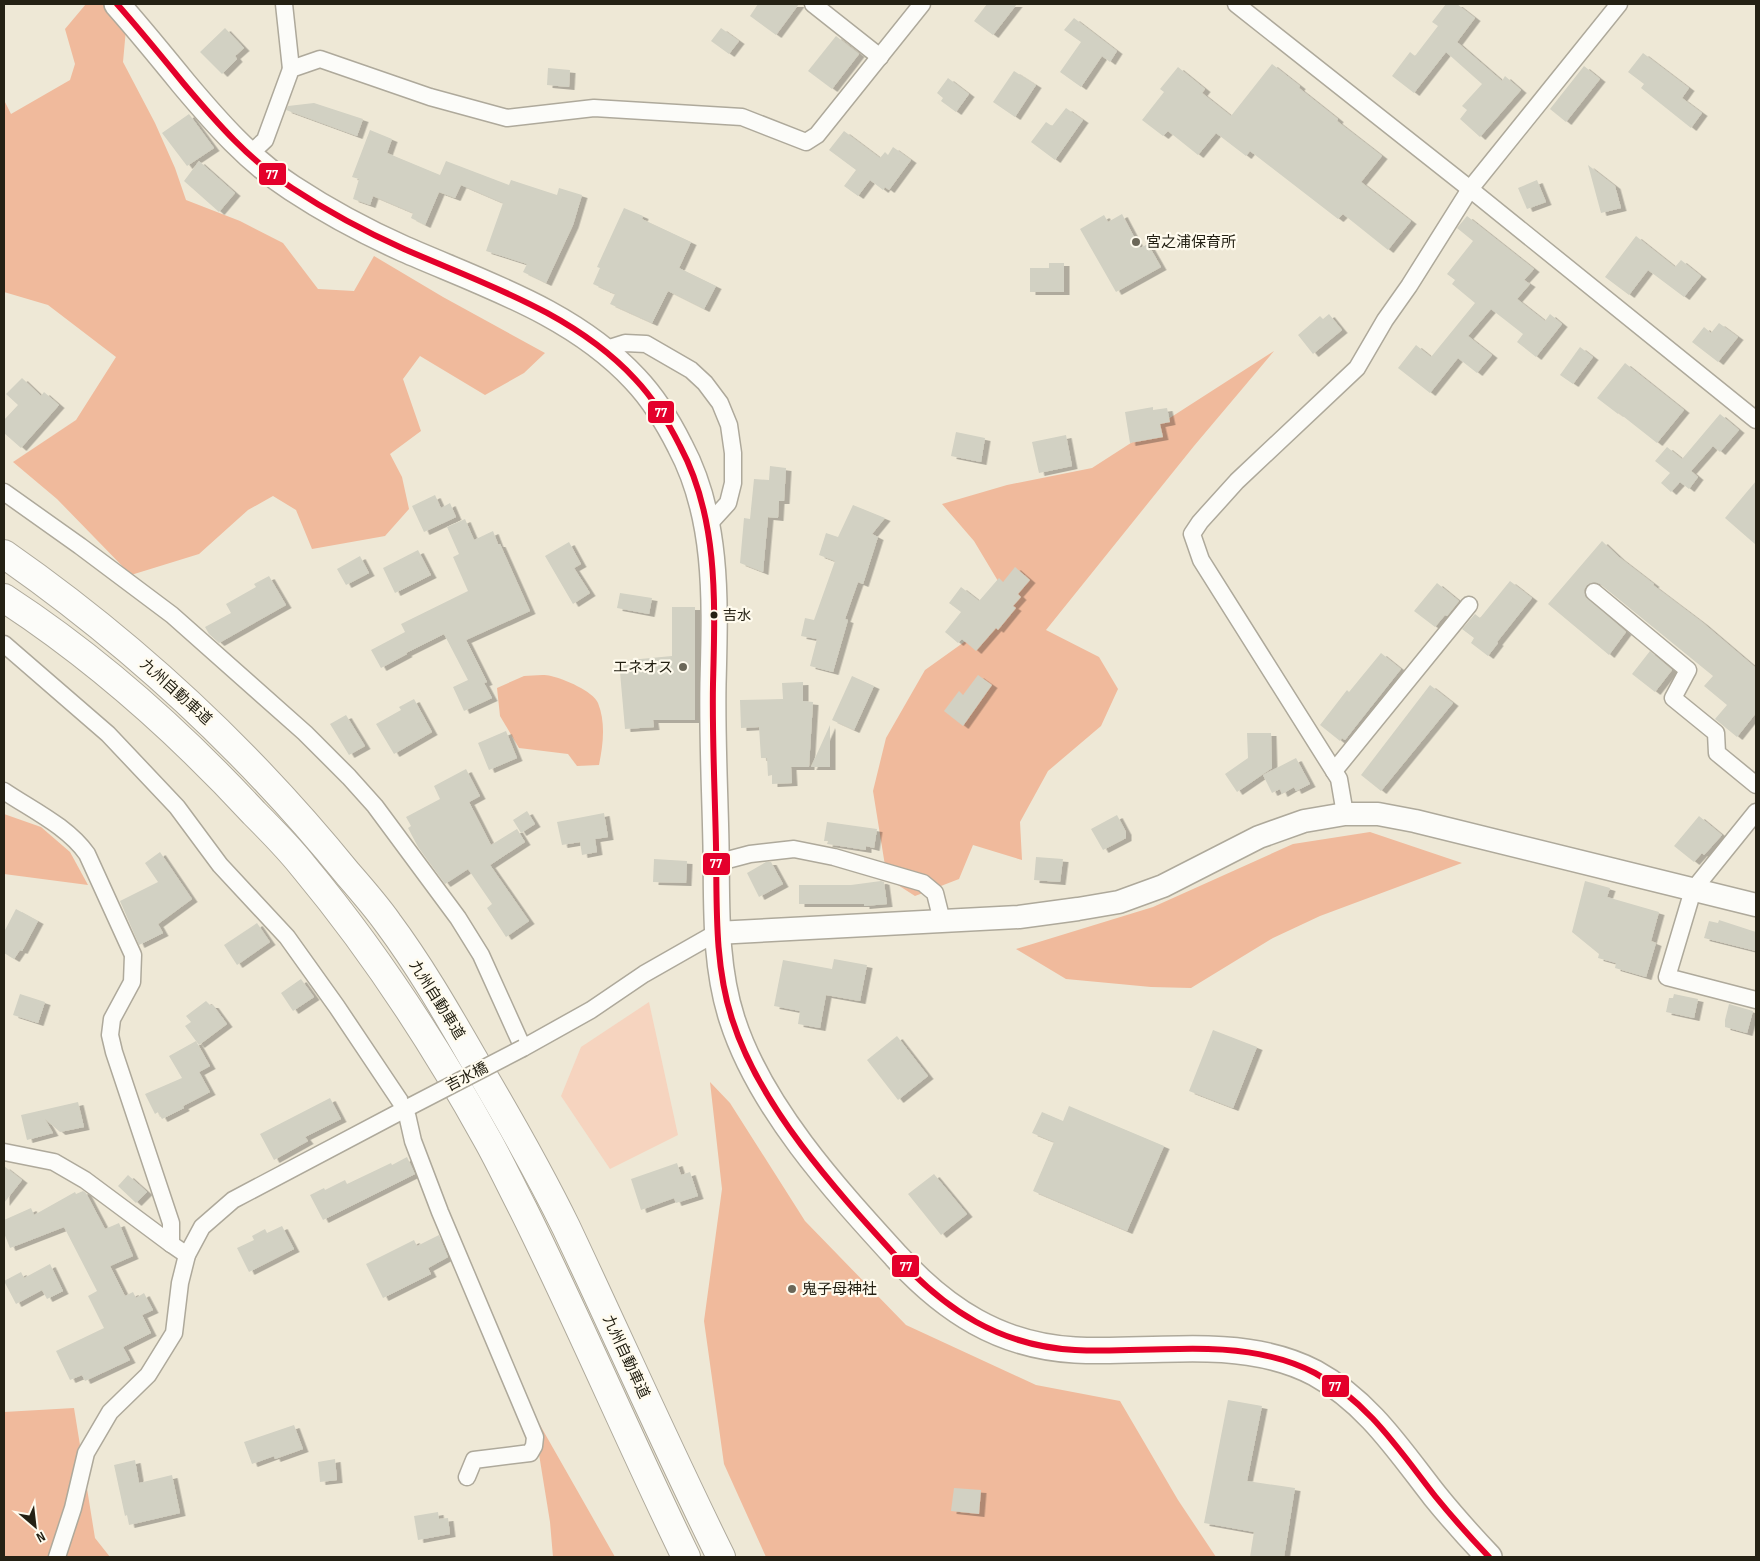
<svg xmlns="http://www.w3.org/2000/svg" width="1760" height="1561" font-family="'Sofia Sans Condensed','Noto Sans JP',sans-serif">
	<style>
		.green { fill: #f6d4bf }
		.forest { fill: #f0ba9c }
		.building { fill: #d2d1c3; filter: url(#shadow) }
		.lines { fill: none; stroke-linecap: round; stroke-linejoin: round }
		.street-casing { stroke: #aea99b; stroke-width: 19 }
		.secondary-casing { stroke: #aea99b; stroke-width: 25 }
		.primary-casing { stroke: #aea99b; stroke-width: 28 }
		.highway-casing { stroke: #aea99b; stroke-width: 30 }
		.street { stroke: #fcfcf9; stroke-width: 16 }
		.secondary { stroke: #fcfcf9; stroke-width: 22 }
		.primary { stroke: #fcfcf9; stroke-width: 25 }
		.highway { stroke: #fcfcf9; stroke-width: 28 }
		.street-bridge-casing { stroke: #aea99b; stroke-width: 19; stroke-linecap: butt }
		.street-bridge { stroke: #fcfcf9; stroke-width: 16 }
		.bus-1-casing { stroke: #fffbee; stroke-width: 10 }
		.bus-1 { stroke: #e4002b; stroke-width: 6 }
		.poi-dot { fill: #6b6758; stroke: #fffbee; stroke-width: 2 }
		.bus-dot { fill: #242114; stroke: #fffbee; stroke-width: 2 }
		.labels { text-anchor: middle; dominant-baseline: central; stroke-width: 4.5; stroke-linejoin: round; paint-order: stroke }
		.bus-label { font-size: 14px; fill: #242114; stroke: #fffbee; text-anchor: start }
		.poi-label { font-size: 15px; fill: #242114; stroke: #fffbee; text-anchor: start }
		.street-label { font-size: 15px; fill: #242114; stroke: #fffbee }
		.line-badge { stroke: #fffbee; stroke-width: 2 }
		.badge-label { font-size: 14px; text-anchor: middle; font-weight: bold; fill: #fff }
	</style>
	<defs>
		<filter id="shadow"><feDropShadow dx="5.5" dy="3" stdDeviation="0" flood-color="#0004"/></filter>
	</defs>
	<rect width="100%" height="100%" fill="#eee8d6"/>
	<path class="green" d="M649,1002l29,133 -68,34 -49,-73 20,-49z"/>
	<g class="forest">
		<path d="M86,4h38l4,3 -5,55 32,61 20,45 11,32 54,21 43,22 35,46 36,2 20,-35 69,41 102,56 -21,20 -39,22 -65,-39 -17,23 18,52 -31,23 12,23 7,32 -24,27 -73,13 -16,-39 -23,-14 -25,14 -49,44 -68,21 -74,-76 -44,-37 63,-42 40,-63 -68,-52 -44,-13v-192l7,14 59,-34 5,-16 -10,-35z"/>
		<path d="M1274,351l-80,95 -148,184 53,27 19,32 -17,37 -53,45 -28,51 2,38 -49,-15 -14,34 -44,17 -28,-18 -14,-87 13,-53 39,-68 56,-40 26,-34 -33,-55 -32,-37 65,-19 85,-17z"/>
		<path d="M524,676c8,0 19,-2 27,0 13,3 42,15 47,27 8,20 5,42 1,62l-22,1 -9,-12 -49,-6 -19,-32 -3,-28z"/>
		<path d="M4,814l37,13 29,25 18,33 -84,-11z"/>
		<path d="M1370,832l92,31 -142,53 -47,22 -82,50 -40,-1 -85,-8 -50,-30 137,-42 140,-63z"/>
		<path d="M710,1082l20,21 75,118 101,104 130,60 84,16 58,99 38,57h-450l-42,-93 -20,-143 18,-132z"/>
		<path d="M74,1408l21,130 15,19h-106v-145z"/>
		<path d="M532,1411l83,146h-62l-3,-35z"/>
	</g>
	<g class="building">
		<path d="M758,4h41l-23,31 -26,-19z"/>
		<path d="M987,4h30l-24,31 -19,-14z"/>
		<path d="M1446,4h11l18,14 -18,24 45,39 3,-5 16,14 -41,47 -20,-18 7,-9 -5,-4 20,-22 -36,-32 -32,41 -22,-17 18,-24 5,4 23,-30 -6,-4z"/>
		<path d="M1074,18l43,33 -7,11 -8,-6 -21,31 -21,-15 21,-30 -17,-12z"/>
		<path d="M225,28l19,20 -9,8 2,3 -15,15 -22,-22z"/>
		<path d="M721,28l18,13 -10,13 -18,-13z"/>
		<path d="M836,36l23,18 -27,35 -24,-18z"/>
		<path d="M1643,53l46,35 -7,10 20,15 -11,15 -50,-40 3,-4 -16,-12z"/>
		<path d="M1272,64l28,22 -1,2 39,31 -1,2 45,35 -21,26 50,39 -23,29 -45,-36 -5,5 -88,-68 -4,5 -30,-23 -18,22 -30,-24 -5,5 -21,-16 22,-28 -4,-3 18,-22 27,22 -3,4 29,23z"/>
		<path d="M1584,66l16,13 -34,43 -16,-13z"/>
		<path d="M548,68l22,2 -1,17 -22,-2z"/>
		<path d="M1014,71l22,14 -21,32 -22,-15z"/>
		<path d="M948,78l21,16 -13,18 -15,-11 2,-3 -6,-5z"/>
		<path d="M314,103l49,16 -6,17 -71,-26 2,-4z"/>
		<path d="M1066,108l17,12 -28,40 -24,-18 15,-20 6,4z"/>
		<path d="M189,114l25,34 -27,18 -25,-33z"/>
		<path d="M370,130l22,9 -5,14 53,22 6,-14 63,24 2,-5 46,15 2,-7 23,7 -9,30 -27,58 -23,-11 4,-8 -41,-13 17,-48 -42,-18 -6,13 -16,-6 -14,33 -14,-7 2,-5 -40,-17 -3,9 -17,-6 6,-20 -7,-2z"/>
		<path d="M844,131l36,27 5,-6 3,3 5,-8 18,13 -22,30 -4,-3 -2,3 -13,-10 -12,16 -14,-10 12,-16 -27,-20z"/>
		<path d="M199,161l36,32 -16,19 -35,-31z"/>
		<path d="M1588,165l27,21 6,22 -20,5z"/>
		<path d="M1537,180l9,22 -19,7 -9,-21z"/>
		<path d="M624,208l19,8 -1,3 49,23 -12,26 37,18 -12,23 -36,-18 -16,32 -42,-19 5,-10 -22,-10 7,-16 -3,-1z"/>
		<path d="M1122,214l18,34 8,-4 13,23 -45,25 -36,-63 24,-14 4,7z"/>
		<path d="M1467,216l67,53 -10,11 6,4 -13,15 28,22 5,-7 12,10 -26,33 -19,-15 6,-8 -32,-25 -23,27 24,19 -15,18 -19,-15 -28,35 -32,-25 18,-23 15,12 44,-54 -23,-19 3,-4 -8,-6 26,-33 -16,-13z"/>
		<path d="M1636,236l39,31 6,-7 20,16 -17,21 -36,-27 -19,25 -24,-18z"/>
		<path d="M1049,263h15v29h-34v-24h19z"/>
		<path d="M1329,314l13,16 -29,24 -15,-19 22,-19 3,3z"/>
		<path d="M1719,323l19,14 -20,25 -26,-20 12,-15 7,6z"/>
		<path d="M1580,347l13,10 -20,27 -13,-9z"/>
		<path d="M1625,363l59,47 -27,33 -38,-30 -1,1 -21,-16z"/>
		<path d="M22,378l19,18 3,-4 15,13 -38,43 -17,-15v-13l14,-15 -12,-11z"/>
		<path d="M1153,407v3l14,-2 3,14 -10,2 3,13 -33,6 -5,-31z"/>
		<path d="M1720,414l19,16 -19,22 -7,-6 -22,25 7,6 -9,12 -9,-7 -9,10 -10,-9 9,-10 -15,-12 12,-14 15,12z"/>
		<path d="M956,432l29,6 -4,24 -30,-6z"/>
		<path d="M1066,435l6,31 -33,7 -7,-31z"/>
		<path d="M770,466l16,2 -2,33h-5l-1,17 -10,-1 -5,55 -23,-9 4,-45 6,1 4,-40 15,1z"/>
		<path d="M1756,481v64l-31,-27z"/>
		<path d="M435,495l6,13 9,-5 6,14 -32,15 -12,-26z"/>
		<path d="M853,505l32,13 -13,16 6,3 -15,47 -5,-2 -13,37 3,1 -15,52 -23,-6 7,-27 -16,-3 4,-18 9,2 21,-59 -16,-6 7,-22 12,4z"/>
		<path d="M465,519l9,21 19,-9 5,13h2l30,67 -64,29 21,42 -3,1 8,15 -28,13 -11,-24 15,-7 -24,-46 -38,19 1,1 -26,14 -10,-18 34,-18 -4,-8 67,-33 -15,-34 6,-3 -12,-27z"/>
		<path d="M1602,541l17,16 35,27 -1,1 49,37 54,46v45l-19,24 -22,-18 12,-14 -23,-19 9,-10 -113,-92 -5,-2 -8,3 -3,5 1,6 41,36 -17,23 -61,-51z"/>
		<path d="M569,542l12,22 -7,4 16,25 -17,11 -28,-48z"/>
		<path d="M418,550l13,25 -36,18 -12,-25z"/>
		<path d="M360,556l9,17 -23,12 -9,-16z"/>
		<path d="M1015,567l15,13 -12,14 3,3 -8,9 3,2 -18,22 -2,-2 -20,23 -14,-12 -4,4 -13,-11 16,-20 -12,-9 12,-16 18,14 20,-23 4,4z"/>
		<path d="M269,576l17,29 -67,38 -10,-9 -4,-7 26,-14 -5,-9 30,-17 -2,-3z"/>
		<path d="M1510,581l22,17 -35,44 1,1 -10,13 -17,-13 3,-5 -12,-9 13,-15 5,4z"/>
		<path d="M1437,583l22,18 -12,15 -2,-1 -10,12 -21,-16z"/>
		<path d="M620,593l32,5 -3,16 -32,-6z"/>
		<path d="M672,607h23v113h-42l1,7 -29,2 -6,-68 53,-5z"/>
		<path d="M1650,651l22,19 -17,22 -23,-18z"/>
		<path d="M1381,653l20,16 -42,53 -14,18 -3,-2 -2,3 -20,-16 27,-35 2,2z"/>
		<path d="M978,675l14,10 -29,41 -19,-15 15,-20 4,4z"/>
		<path d="M852,676l22,10 -20,44 -22,-10z"/>
		<path d="M803,682v19l10,1 -4,65h-18l1,16 -20,1v-9l-4,1 -1,-18h-6l-2,-31 -18,1 -1,-28 43,-1 -1,-16z"/>
		<path d="M1430,685l23,18 -72,88 -20,-16z"/>
		<path d="M414,699l18,33 -38,22 -18,-30 25,-14 -2,-3z"/>
		<path d="M346,715l19,31 -16,9 -19,-31z"/>
		<path d="M830,725v42h-19z"/>
		<path d="M506,731l11,27 -28,12 -11,-27z"/>
		<path d="M1247,733h24l1,35 -35,24 -12,-18 23,-16z"/>
		<path d="M1296,758l14,26 -14,7 -2,-4 -12,7 -2,-5 -8,4 -9,-18z"/>
		<path d="M466,769l14,27 -11,6 22,43 26,-16 8,13 -35,23 39,56 -23,16 -19,-29 5,-4 -24,-35 -23,15 -27,-37 -10,-19 3,-2 -5,-9 34,-18 -6,-13z"/>
		<path d="M527,811l8,13 -14,9 -8,-13z"/>
		<path d="M604,813l4,24 -13,2 2,13 -15,3 -2,-13 -18,3 -5,-23z"/>
		<path d="M1117,815l9,17v6l-23,12 -12,-21z"/>
		<path d="M1699,816l23,19 -18,20 -2,-2 -8,9 -20,-16z"/>
		<path d="M827,822l50,7 -3,19 -8,-2v4l-39,-6 1,-3h-4z"/>
		<path d="M160,852l32,47 -34,25 5,9 -24,12 -19,-44 38,-19 -13,-19z"/>
		<path d="M1036,857l27,2 -3,23 -26,-2z"/>
		<path d="M654,859l33,2 -1,22 -33,-1z"/>
		<path d="M766,862h5l12,22 -24,13 -12,-24z"/>
		<path d="M881,881l3,1 3,22 -23,2v-2h-65v-19h52z"/>
		<path d="M1585,881l25,7 -3,9 52,15 -8,29 5,2 -10,34 -31,-9 1,-5 -18,-5 1,-4 -27,-22z"/>
		<path d="M16,909l22,12 -16,30 -2,-1 -6,9 -10,-6v-21z"/>
		<path d="M1719,920l37,12v19l-52,-13 5,-17 9,2z"/>
		<path d="M257,923l13,19 -33,23 -13,-20z"/>
		<path d="M834,959l33,6 -7,36 -34,-6 -6,33 -22,-4 2,-13 -26,-5 9,-46 49,9z"/>
		<path d="M301,979l13,18 -21,14 -12,-18z"/>
		<path d="M20,994l25,8 -7,21 -25,-8z"/>
		<path d="M1674,994l24,5 -4,19 -28,-6 3,-14h4z"/>
		<path d="M206,1001l4,4h3l14,19 -28,21 -14,-19 6,-4 -5,-6z"/>
		<path d="M1729,1004l24,7 -6,22 -22,-6v-7z"/>
		<path d="M1213,1030l44,17 -24,61 -44,-17z"/>
		<path d="M897,1036l31,40 -30,24 -31,-40z"/>
		<path d="M196,1041l14,25 -11,6 11,20 -27,14 1,2 -22,11 -4,-7 -3,2 -10,-20 37,-16 -13,-22z"/>
		<path d="M330,1098l11,21 -36,18 3,4 -34,19 -14,-26z"/>
		<path d="M78,1102l6,25 -24,5 -15,-13 8,14 -26,7 -6,-25z"/>
		<path d="M1069,1106l95,40 -37,85 -94,-40 21,-49 -22,-9 10,-21 21,9z"/>
		<path d="M407,1157l8,17 -92,46 -13,-25 14,-7 1,2 20,-10 2,4 44,-21 1,2z"/>
		<path d="M677,1163l4,12 9,-3 8,24 -22,7 -2,-5 -33,12 -10,-31z"/>
		<path d="M4,1166l18,14 -18,23z"/>
		<path d="M934,1174l33,40 -26,21 -33,-41z"/>
		<path d="M128,1175l19,17 -11,11 -18,-17z"/>
		<path d="M83,1191l3,2 19,36 14,-6 14,33 -23,10 15,30 8,-4 3,6 8,-5 9,17 -11,5 9,18 -28,14 7,13 -45,21 -3,-6 -12,5 -14,-29 48,-23 -16,-32 9,-5 -33,-64 -54,21 -6,-15v-13l27,-12 3,7 41,-23 1,2z"/>
		<path d="M282,1226l12,23 -45,23 -12,-24 17,-8 -2,-4 13,-7 2,4z"/>
		<path d="M439,1235l9,22 -20,11 3,6 -48,24 -17,-34 48,-24 3,6z"/>
		<path d="M50,1264l13,27 -16,8 -5,-9 -26,14 -12,-23 17,-9 3,6z"/>
		<path d="M1228,1400l34,6 -15,75 48,7 -11,69h-34l4,-25 -50,-9z"/>
		<path d="M294,1425l9,24 -28,10 -1,-3 -22,8 -8,-22z"/>
		<path d="M335,1459l2,21 -17,2 -2,-20z"/>
		<path d="M135,1460l4,23 33,-8 8,38 -51,12 -2,-10 -2,1 -11,-51z"/>
		<path d="M954,1488l27,2 -2,24 -28,-3z"/>
		<path d="M438,1512l1,7 9,-1 2,16 -32,6 -4,-24z"/>
	</g>
	<g class="lines">
		<g class="street-casing">
			<g id="street">
				<path d="M284,4l7,65"/>
				<path d="M813,4l67,53"/>
				<path d="M1236,4l234,185 286,231"/>
				<path d="M249,155l16,-15 26,-71 29,-10 110,38 77,21 87,-10 148,9 64,25 11,-7 105,-131"/>
				<path d="M603,350l22,-7 21,1 45,26 14,13 15,20 9,22 4,28v30l-5,20 -21,23"/>
				<path d="M4,492l76,54 92,69 133,118 44,44 26,29 83,112 23,37 42,93 68,-38 53,-36 72,-41"/>
				<path d="M1594,592l94,78 -15,28 43,35 1,20 39,32"/>
				<path d="M4,644l104,90 69,73 43,58 67,72 50,70 69,103 7,31 27,71 95,225 -1,9 -4,7 -56,7 -7,17"/>
				<path d="M1334,771l135,-166"/>
				<path d="M4,791c28,19 63,35 83,63l46,101 -1,27 -20,37 -2,16 4,17 57,171v21l16,11"/>
				<path d="M1756,812l-63,78 -26,87 89,23"/>
				<path d="M1345,814l-6,-35 -138,-219 -9,-26 8,-12 37,-41 120,-113 28,-48 24,-34 61,-97 149,-185"/>
				<path d="M716,863l34,-9 44,-5 40,8 89,26 12,10 7,28"/>
				<path d="M4,1152l50,10 31,18 86,64"/>
				<path d="M57,1557l16,-49 13,-55 24,-41 38,-37 26,-42 6,-50 7,-28 15,-28 31,-27 178,-94"/>
			</g>
		</g>
		<g class="secondary-casing">
			<path id="secondary" d="M716,933l303,-16 59,-8 41,-7 44,-16 96,-49 45,-16 41,-7h33l37,7 341,84"/>
		</g>
		<g class="primary-casing">
			<path id="primary" d="M117,4c23,26 45,53 67,80 32,38 66,77 108,104 35,23 74,44 112,61 80,35 170,64 231,130 18,19 33,43 45,67 39,73 35,158 33,238 -1,54 2,108 3,162 1,58 -2,117 16,173 28,88 102,169 164,237 49,54 104,90 179,94 35,2 70,-1 104,-1 46,-1 94,2 136,24 53,29 84,77 120,123 17,21 35,41 54,61"/>
		</g>
		<g class="highway-casing">
			<g id="highway">
				<path d="M4,554c129,90 245,198 344,320 14,16 28,32 40,49 35,47 64,99 93,149 30,51 59,102 85,155 52,110 101,221 155,330"/>
				<path d="M4,598c92,60 175,134 250,215 17,17 34,34 49,53 70,84 131,177 184,273 13,23 24,47 36,70 57,115 107,233 163,348"/>
			</g>
		</g>
		<use href="#street" class="street"/>
		<use href="#secondary" class="secondary"/>
		<use href="#primary" class="primary"/>
		<use href="#highway" class="highway"/>
		<g class="street-bridge-casing">
			<path id="street-bridge" d="M411,1106l112,-58"/>
		</g>
		<use href="#street-bridge" class="street-bridge"/>
		<g class="bus-1-casing">
			<path id="bus-1" d="M117,4c23,26 45,53 67,80 32,38 66,77 108,104 35,23 74,44 112,61 80,35 170,64 231,130 18,19 33,43 45,67 39,73 35,158 33,238 -1,54 2,108 3,162 1,58 -2,117 16,173 28,88 102,169 164,237 49,54 104,90 179,94 35,2 70,-1 104,-1 46,-1 94,2 136,24 53,29 84,77 120,123 17,21 35,41 54,61"/>
		</g>
		<use href="#bus-1" class="bus-1"/>
	</g>
	<g class="poi-dot">
		<circle cx="1136" cy="242" r="5"/>
		<circle cx="683" cy="667" r="5"/>
		<circle cx="792" cy="1289" r="5"/>
	</g>
	<circle class="bus-dot" cx="714" cy="615" r="4.5"/>
	<g class="labels">
		<g class="bus-label">
			<text x="723" y="615">吉水</text>
		</g>
		<g class="poi-label">
			<text x="1146" y="242">宮之浦保育所</text>
			<text x="673" y="667" text-anchor="end">エネオス</text>
			<text x="802" y="1289">鬼子母神社</text>
		</g>
		<g class="street-label">
			<text transform="translate(176 692) rotate(42)">九州自動車道</text>
			<text transform="translate(437 1000) rotate(58)">九州自動車道</text>
			<text transform="translate(467 1077) rotate(-27)">吉水橋</text>
			<text transform="translate(626 1357) rotate(65)">九州自動車道</text>
		</g>
	</g>
	<g class="line-badge">
		<rect x="258" y="162" width="29" height="24" rx="5" fill="#e4002b"/>
		<rect x="647" y="400" width="28" height="24" rx="5" fill="#e4002b"/>
		<rect x="702" y="852" width="29" height="24" rx="5" fill="#e4002b"/>
		<rect x="891" y="1254" width="29" height="24" rx="5" fill="#e4002b"/>
		<rect x="1321" y="1374" width="29" height="24" rx="5" fill="#e4002b"/>
	</g>
	<g class="badge-label">
		<text x="272" y="179">77</text>
		<text x="661" y="417">77</text>
		<text x="716" y="868">77</text>
		<text x="906" y="1271">77</text>
		<text x="1335" y="1391">77</text>
	</g>
	<rect width="1760" height="1561" fill="none" stroke="#242114" stroke-width="10"/>
	<g transform="translate(35 1526) rotate(152)" stroke="#fffbee" stroke-width="4" paint-order="stroke">
	<path d="M0-4L9 19L0 12L-9 19Z" fill="#242114"/>
	<text y="-8" font-size="14" font-weight="bold" text-anchor="middle" fill="#242114">N</text>
	</g>
</svg>
